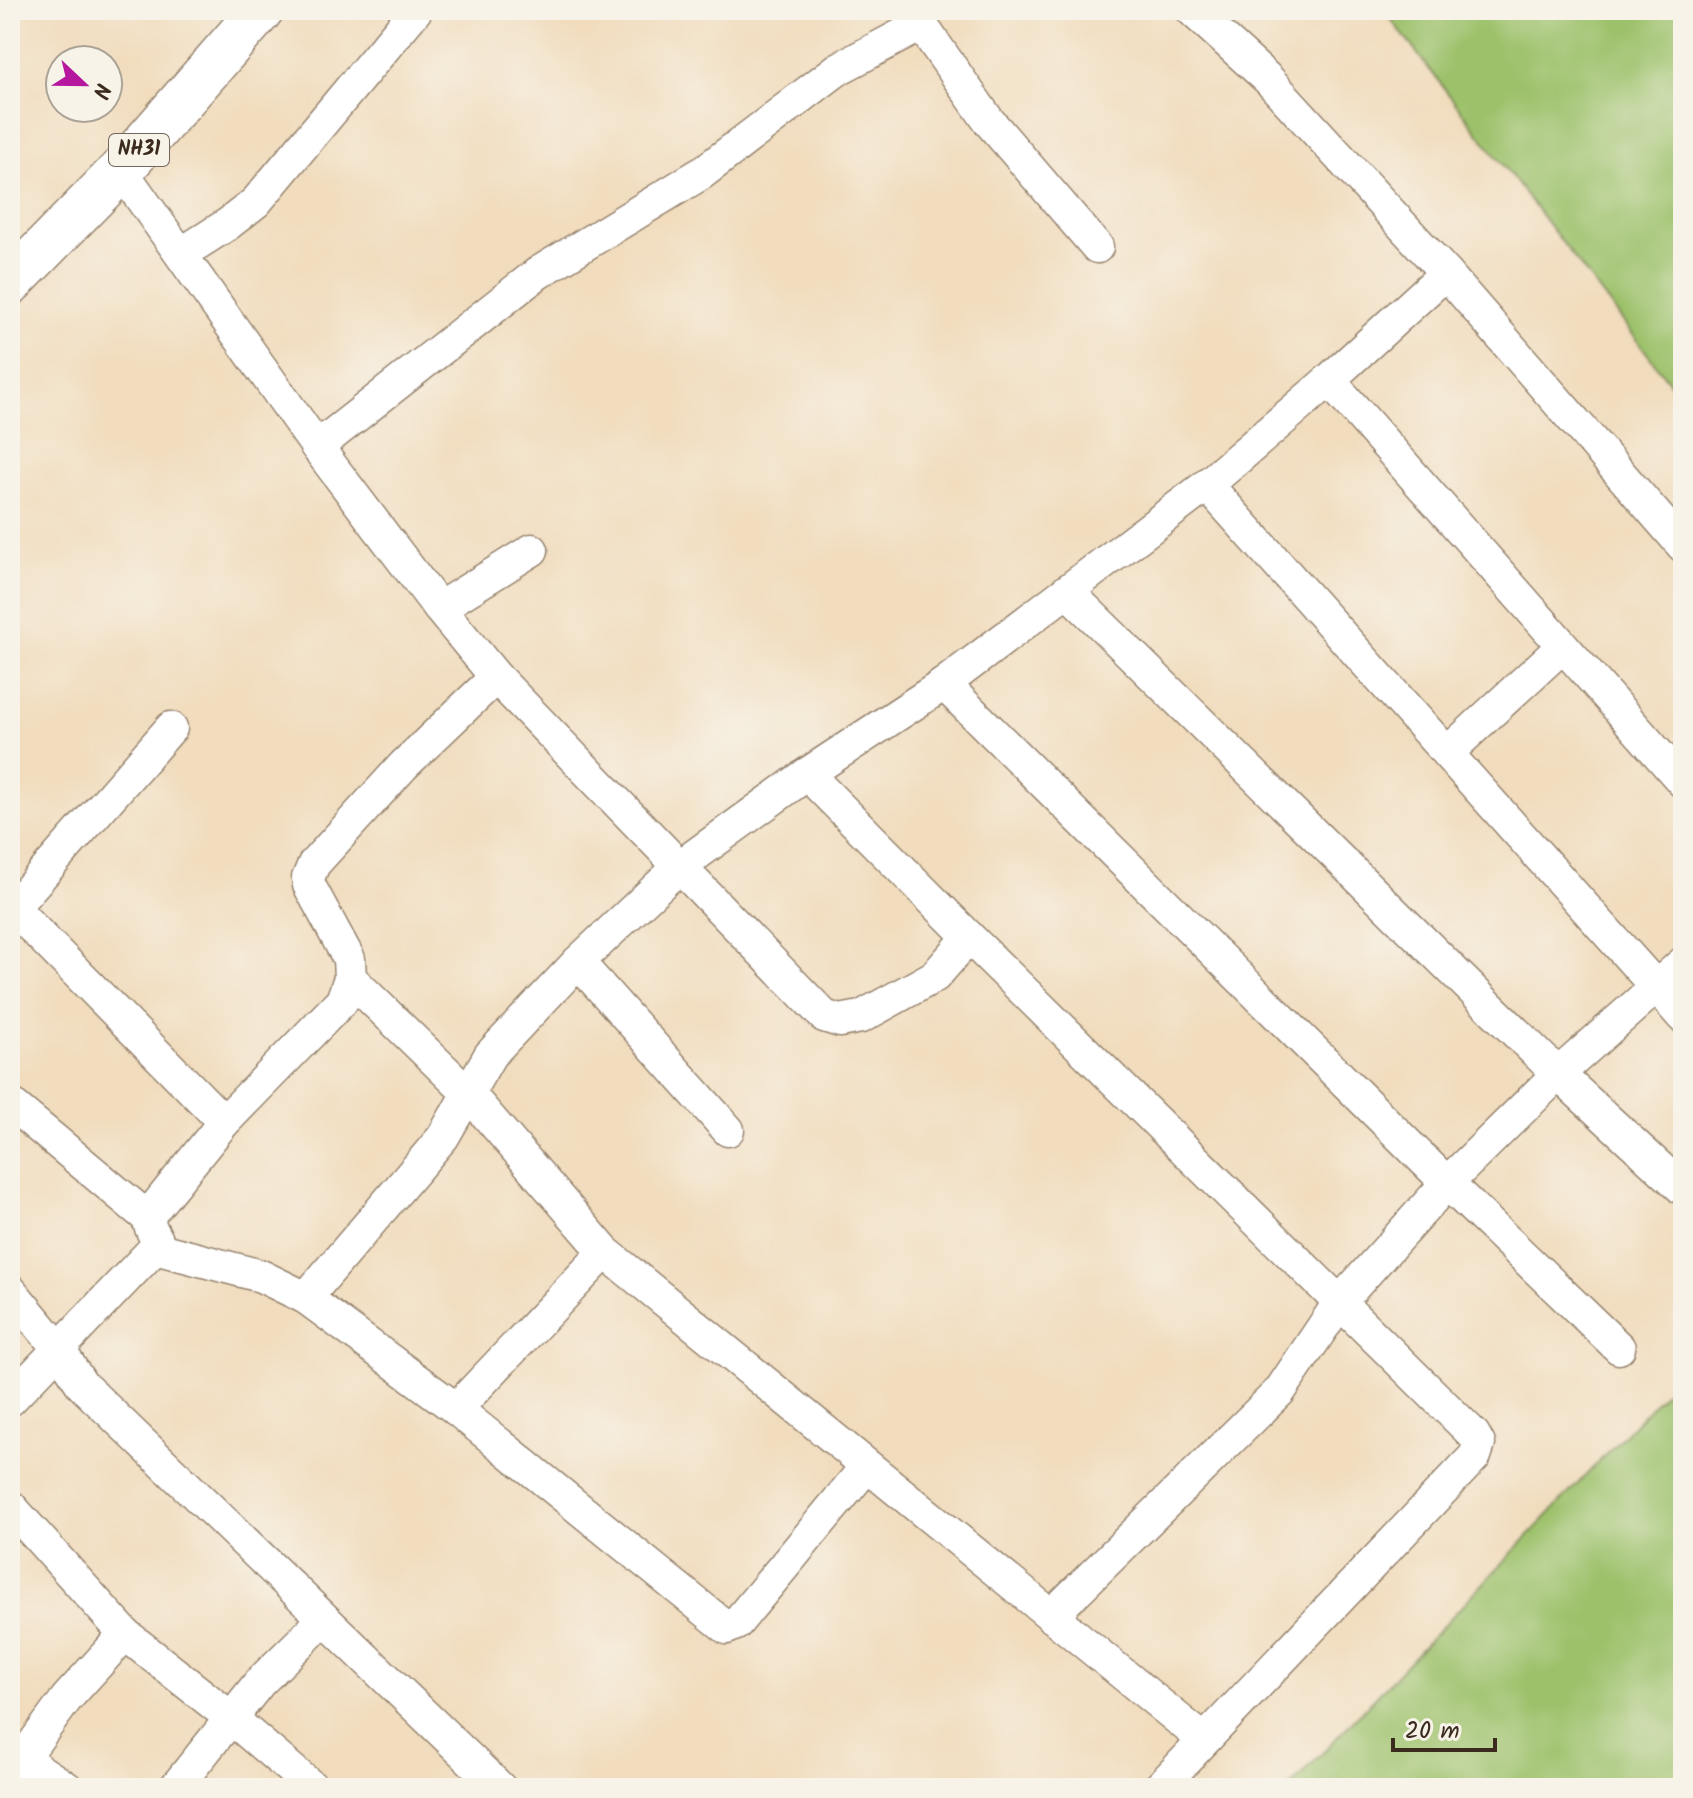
<svg xmlns="http://www.w3.org/2000/svg" width="1693" height="1798" font-family="Kalam,sans-serif">
	<style>
		.green { fill: #9cc16b; stroke: #6c7644; stroke-width: 2 }
		.lines { fill: none; stroke-linecap: round; stroke-linejoin: round }
		.minor-casing { stroke: #96836e; stroke-width: 35 }
		.trunk-casing { stroke: #96836e; stroke-width: 47 }
		.minor { stroke: #fff; stroke-width: 32 }
		.trunk { stroke: #fff; stroke-width: 44 }
		.labels { text-anchor: middle; dominant-baseline: central; stroke-width: 6; stroke-linejoin: round; paint-order: stroke }
		.shield { fill: #f7f3e8; stroke: #73665b; stroke-width: 2 }
		.shield-label { font-size: 20px; font-weight: bold; fill: #3b2a1e }
	</style>
	<rect width="100%" height="100%" fill="#f7f3e8"/>
	<filter id="ink" filterUnits="userSpaceOnUse"><feTurbulence type="fractalNoise" baseFrequency=".0125" numOctaves="2"/><feDisplacementMap in="SourceGraphic" scale="16" xChannelSelector="R" yChannelSelector="G"/><feConvolveMatrix kernelMatrix="1 2 1 2 8 2 1 2 1" color-interpolation-filters="sRGB"/></filter>
	<filter id="wash" filterUnits="userSpaceOnUse"><feTurbulence type="fractalNoise" baseFrequency=".006" numOctaves="4" result="noise"/><feDisplacementMap in="SourceGraphic" scale="32" xChannelSelector="R" yChannelSelector="G"/><feGaussianBlur stdDeviation="1.8" result="paint"/><feColorMatrix in="noise" values="0 0 0 0 0 0 0 0 0 0 0 0 0 0 0 0 0 1.4 0 .05"/><feComposite in="paint" operator="in"/></filter>
	<g filter="url(#wash)">
		<rect width="100%" height="100%" fill="#f1dcbd"/>
		<g class="green">
			<path d="M1384,10h299v390z"/>
			<path d="M1683,1373v415h-394z"/>
		</g>
	</g>
	<g filter="url(#ink)">
		<g class="lines">
			<g class="minor-casing">
				<g id="minor">
					<path d="M911,10l77,110 109,127"/>
					<path d="M1192,10l76,69 178,194 237,273"/>
					<path d="M121,170l196,277 122,161 57,69 328,339 16,5 21,-4 74,-41 34,-39"/>
					<path d="M181,254l47,-30 28,-22 160,-192"/>
					<path d="M1329,380l354,402"/>
					<path d="M317,447l221,-174 164,-100 136,-104 83,-44"/>
					<path d="M1207,485l476,532"/>
					<path d="M1067,591l491,483 125,115"/>
					<path d="M439,608l93,-58"/>
					<path d="M944,684l503,499 172,165"/>
					<path d="M1447,753l116,-107"/>
					<path d="M807,774l162,163 505,498 5,9 -4,12 -316,332"/>
					<path d="M10,905l214,217"/>
					<path d="M10,911l161,-183"/>
					<path d="M578,962l150,168"/>
					<path d="M350,978l118,115 137,159 599,488"/>
					<path d="M10,1103l138,115"/>
					<path d="M155,1248l106,28 45,22 150,111 271,219 9,-4 130,-157"/>
					<path d="M10,1290l49,59 23,36 418,403"/>
					<path d="M306,1298l137,-161 47,-82 88,-93 101,-95 128,-93 137,-90 263,-199 122,-105 117,-107"/>
					<path d="M10,1400l145,-152 2,-8c-6,-12 -12,-18 -4,-30l71,-88 118,-121 8,-23 -1,-19 -40,-74 -1,-7 6,-14 90,-99 92,-88"/>
					<path d="M456,1409l149,-157"/>
					<path d="M10,1506l115,128 106,84 82,70"/>
					<path d="M1051,1616l229,-225 59,-88 108,-120 111,-109 125,-111"/>
					<path d="M10,1751l57,37"/>
					<path d="M10,1776l57,-78 58,-64"/>
					<path d="M175,1788l85,-106 64,-63"/>
				</g>
			</g>
			<g class="trunk-casing">
				<path id="trunk" d="M10,283l111,-113 140,-160"/>
			</g>
			<use href="#minor" class="minor"/>
			<use href="#trunk" class="trunk"/>
		</g>
	</g>
	<g class="labels">
		<rect class="shield" x="109" y="134" width="60" height="32" rx="6"/>
		<g class="shield-label">
			<text x="139" y="150">NH31</text>
		</g>
	</g>
	<rect width="1693" height="1798" fill="none" stroke="#f7f3e8" stroke-width="40"/>
	<g transform="translate(84 84) rotate(112)"><circle r="38" fill="#f7f3e8" stroke="#aca397" stroke-width="2"/>
	<path d="M0-6L14 30L0 20L-14 30Z" fill="#b5179e"/>
	<text y="-12" font-size="22" font-weight="bold" text-anchor="middle" fill="#3b2a1e">N</text>
	</g>
	<path d="M1393 1738v12h102v-12" fill="none" stroke="#3b2a1e" stroke-width="4"/>
	<text x="1405" y="1738" font-size="24" fill="#3b2a1e" stroke="#f7f3e8" stroke-width="6" paint-order="stroke">20 m</text>
</svg>
